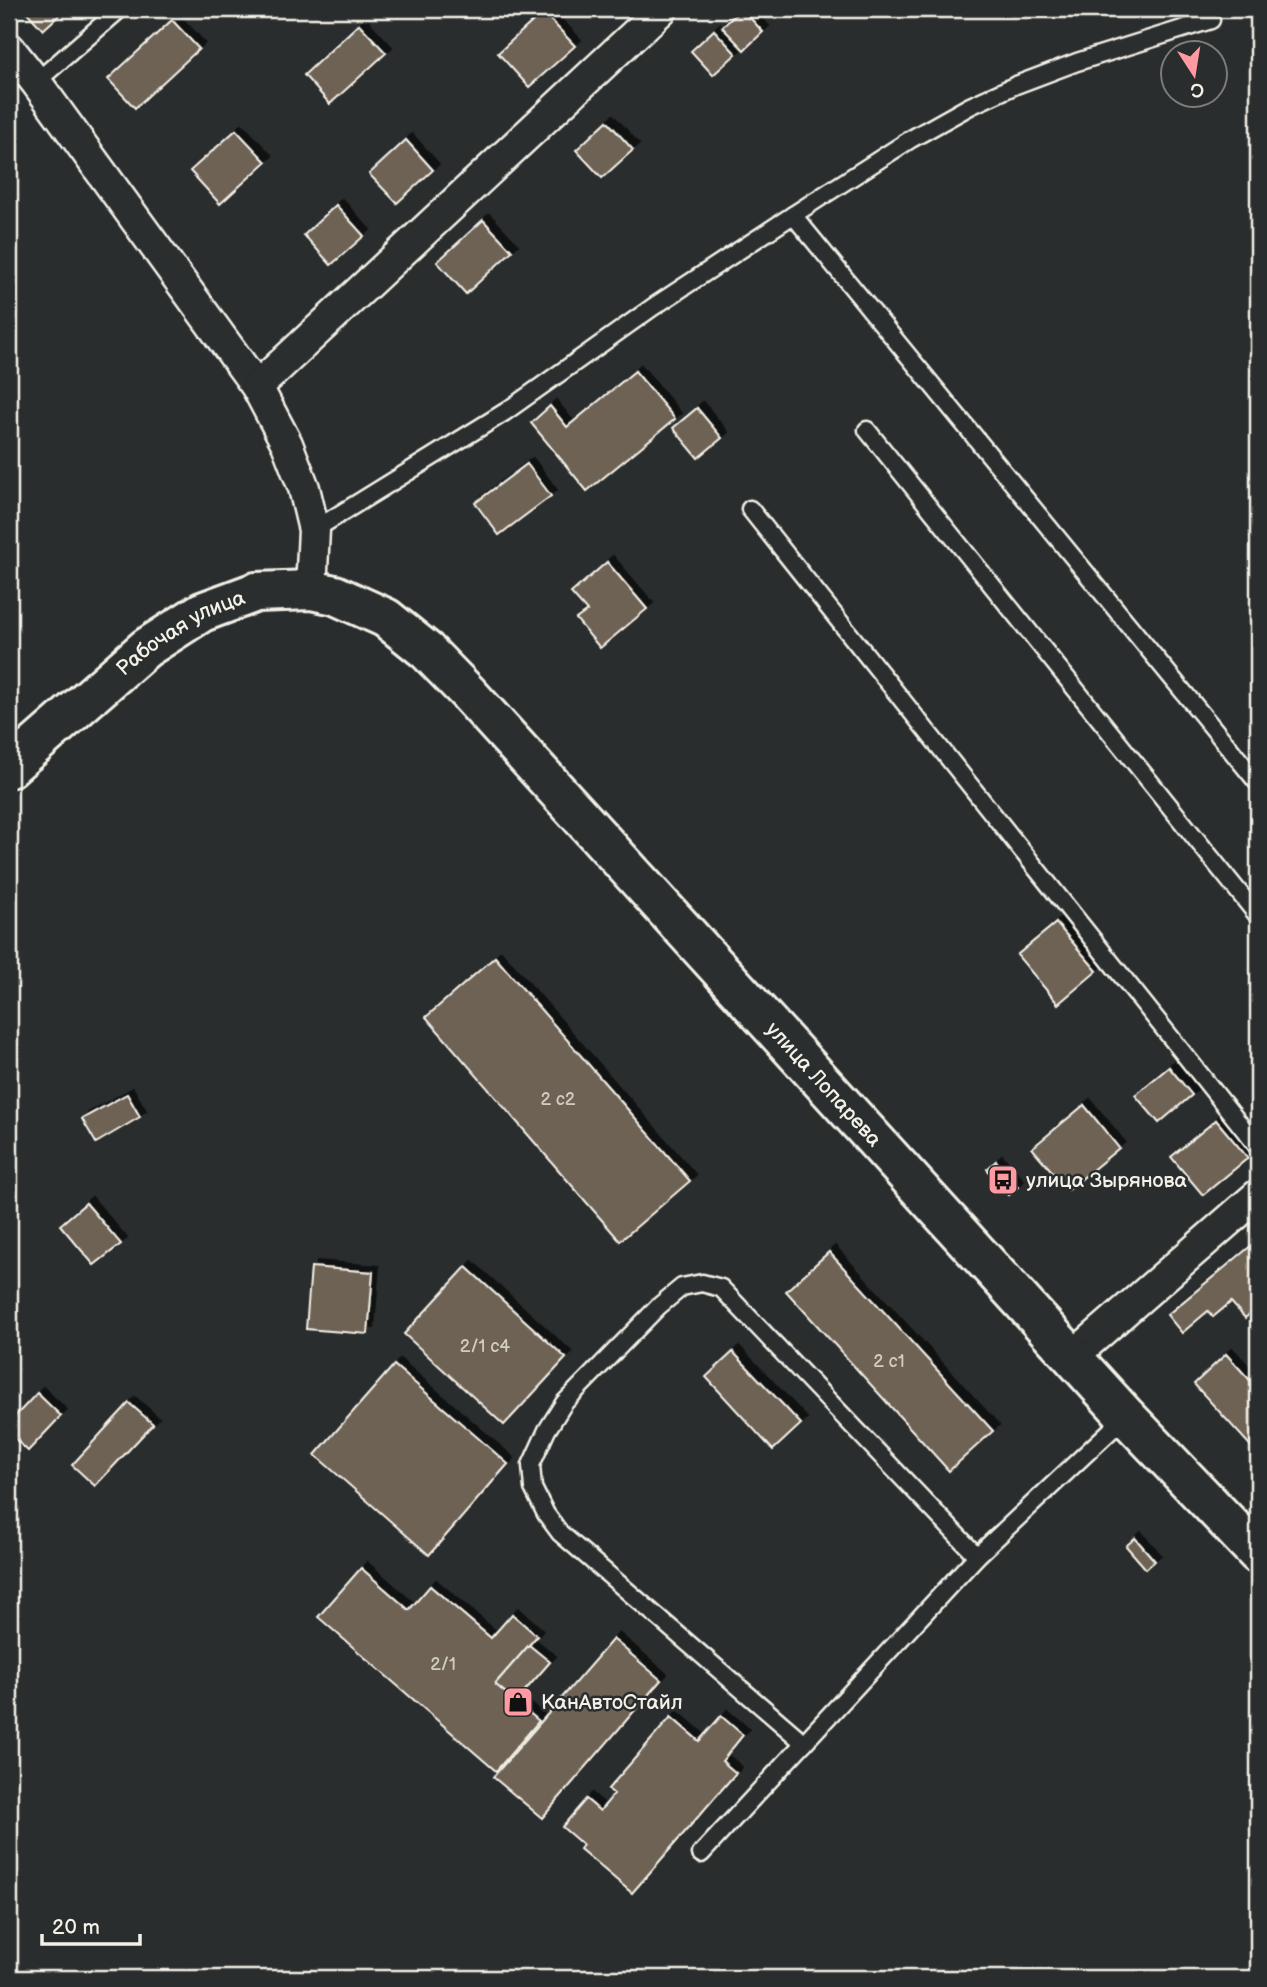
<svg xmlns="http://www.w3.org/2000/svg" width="1267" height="1987" font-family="'Balsamiq Sans',sans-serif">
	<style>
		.building { fill: #6e6254; stroke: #f4f1e8; stroke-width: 2; filter: url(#shadow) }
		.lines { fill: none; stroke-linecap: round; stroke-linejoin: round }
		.lane-casing { stroke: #f4f1e8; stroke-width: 21 }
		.street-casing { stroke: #f4f1e8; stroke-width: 35 }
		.secondary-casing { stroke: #f4f1e8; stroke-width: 44 }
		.lane { stroke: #2a2d2e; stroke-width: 16 }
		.street { stroke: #2a2d2e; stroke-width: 30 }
		.secondary { stroke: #2a2d2e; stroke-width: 38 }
		.labels { text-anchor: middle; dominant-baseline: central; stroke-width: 5; stroke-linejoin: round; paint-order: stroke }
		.number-label { font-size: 18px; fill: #d2cdc3 }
		.street-label { font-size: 21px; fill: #f4f1e8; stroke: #2a2d2e }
		.poi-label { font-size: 21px; fill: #f4f1e8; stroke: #2a2d2e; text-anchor: start }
	</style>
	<defs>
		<filter id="shadow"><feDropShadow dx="6" dy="-6" stdDeviation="0" flood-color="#0009"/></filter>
	</defs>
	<rect width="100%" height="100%" fill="#2a2d2e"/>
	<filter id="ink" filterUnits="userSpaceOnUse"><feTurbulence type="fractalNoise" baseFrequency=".0143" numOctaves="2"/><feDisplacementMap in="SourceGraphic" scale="14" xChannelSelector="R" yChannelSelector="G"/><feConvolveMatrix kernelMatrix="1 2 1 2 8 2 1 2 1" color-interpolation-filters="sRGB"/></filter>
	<g filter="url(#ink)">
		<g class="building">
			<path d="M24,9h42l-23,21z"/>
			<path d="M742,9l21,23 -19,18 -22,-23z"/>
			<path d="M543,12l32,34 -46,41 -31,-34z"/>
			<path d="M172,20l27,29 -64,59 -27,-29z"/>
			<path d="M359,24l27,29 -56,51 -26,-29z"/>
			<path d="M714,30l22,24 -23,21 -22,-24z"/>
			<path d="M607,121l26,29 -31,28 -26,-28z"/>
			<path d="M236,130l30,32 -46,42 -30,-33z"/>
			<path d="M406,140l27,30 -36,33 -28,-29z"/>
			<path d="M336,205l28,31 -33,29 -27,-30z"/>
			<path d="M483,220l29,31 -46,43 -29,-32z"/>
			<path d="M635,371l40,48 -88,72 -56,-68 19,-17 17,21z"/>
			<path d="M697,408l25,30 -24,20 -25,-30z"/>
			<path d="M527,464l24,32 -52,39 -24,-32z"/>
			<path d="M607,562l40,47 -47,39 -24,-29 11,-8 -16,-18z"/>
			<path d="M1056,923l41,48 -39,33 -41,-49z"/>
			<path d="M495,957l195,224 -70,60 -194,-224z"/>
			<path d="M1169,1067l23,28 -33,28 -24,-28z"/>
			<path d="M127,1094l13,23 -44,26 -14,-24z"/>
			<path d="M1084,1105l35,43 -51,42 -36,-42z"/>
			<path d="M1216,1120l32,38 -45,37 -32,-38z"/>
			<path d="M996,1161l22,26 -9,8 -22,-26z"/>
			<path d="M86,1203l35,41 -27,21 -34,-40z"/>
			<path d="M1258,1240v70l-1,-2 -12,10 -14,-16 -18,15 -5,-6 -26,22 -15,-18z"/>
			<path d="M829,1252l164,179 -44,40 -163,-180z"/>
			<path d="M311,1267l62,5 -5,62 -62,-5z"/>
			<path d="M466,1267l100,91 -62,67 -100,-91z"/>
			<path d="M733,1352l68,72 -28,26 -67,-73z"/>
			<path d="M1226,1354l32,35v65l-64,-70z"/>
			<path d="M394,1365l114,99 -79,91 -114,-100z"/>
			<path d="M37,1393l24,23 -33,35 -19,-18v-10z"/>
			<path d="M129,1403l24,21 -58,62 -23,-21z"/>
			<path d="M1135,1538l20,23 -9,8 -20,-23z"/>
			<path d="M361,1568l48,42 21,-24 61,52 21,-24 25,22 -42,48 44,37 -43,50 -178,-154z"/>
			<path d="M613,1639l48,41 -119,138 -49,-41z"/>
			<path d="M529,1645l21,17 -34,39 -21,-17z"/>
			<path d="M721,1716l22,19 -21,26 14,12 -104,120 -52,-44 3,-4 -21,-18 24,-28 14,12 14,-17 -6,-5 63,-72 28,24z"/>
		</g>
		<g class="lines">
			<g class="lane-casing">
				<g id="lane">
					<path d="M36,82l84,-73"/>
					<path d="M793,215l465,568"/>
					<path d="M867,430l391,486"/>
					<path d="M750,509l508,638"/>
					<path d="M314,530l191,-118 148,-105 140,-92 118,-76 59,-33 46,-21 61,-23 134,-42"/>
					<path d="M804,1743l-244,-210 -14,-19 -13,-26 -2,-23 16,-35 17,-27 95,-97 23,-19 20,-4 19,5 256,268"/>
					<path d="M701,1854l276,-298 149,-140"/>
				</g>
			</g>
			<g class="street-casing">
				<g id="street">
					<path d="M9,48l27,34 221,305 30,57 17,44 10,42 -3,60"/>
					<path d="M257,387l405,-378"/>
					<path d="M1072,1357l186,-162"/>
				</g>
			</g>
			<g class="secondary-casing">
				<g id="secondary">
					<path id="s1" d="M9,768l137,-120 56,-36 54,-20 55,-2 24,5 51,23 41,33 41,42 658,723 132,138"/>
				</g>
			</g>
			<use href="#lane" class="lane"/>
			<use href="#street" class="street"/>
			<use href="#secondary" class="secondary"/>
		</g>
	</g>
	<defs>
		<g id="bus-square" transform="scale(1.575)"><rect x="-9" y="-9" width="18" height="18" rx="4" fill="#ff9aa2" stroke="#2a2d2e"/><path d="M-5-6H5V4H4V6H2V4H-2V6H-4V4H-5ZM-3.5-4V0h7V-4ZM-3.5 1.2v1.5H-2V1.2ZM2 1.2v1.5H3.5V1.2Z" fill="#111"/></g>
		<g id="shop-square" transform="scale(1.575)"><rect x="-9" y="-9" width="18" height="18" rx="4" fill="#ff9aa2" stroke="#2a2d2e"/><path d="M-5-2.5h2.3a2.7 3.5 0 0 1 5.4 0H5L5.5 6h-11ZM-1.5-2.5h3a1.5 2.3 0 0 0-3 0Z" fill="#111"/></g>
	</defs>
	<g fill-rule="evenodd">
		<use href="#bus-square" x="1003" y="1180"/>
		<use href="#shop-square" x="518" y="1702"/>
	</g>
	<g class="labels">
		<g class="number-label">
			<text x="558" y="1099">2 с2</text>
			<text x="485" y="1346">2/1 с4</text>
			<text x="889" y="1361">2 с1</text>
			<text x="443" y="1664">2/1</text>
		</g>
		<g class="street-label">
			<text stroke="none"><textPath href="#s1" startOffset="220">Рабочая улица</textPath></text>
			<text stroke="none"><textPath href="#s1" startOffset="1082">улица Лопарева</textPath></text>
		</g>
		<g class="poi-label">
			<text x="1026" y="1180">улица Зырянова</text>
			<text x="541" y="1702">КанАвтоСтайл</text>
		</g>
	</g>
	<rect width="1267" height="1987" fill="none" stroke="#2a2d2e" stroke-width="35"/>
	<rect x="18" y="18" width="1232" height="1952" fill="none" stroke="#f4f1e8" stroke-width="2.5" filter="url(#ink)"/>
	<g transform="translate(1194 74) rotate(168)"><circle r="33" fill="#2a2d2e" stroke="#7b7b78" stroke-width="2"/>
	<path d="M0-5L12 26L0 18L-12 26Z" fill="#ff9aa2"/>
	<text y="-10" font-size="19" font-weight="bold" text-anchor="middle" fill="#f4f1e8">С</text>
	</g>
	<path d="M42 1934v10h98v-10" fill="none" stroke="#f4f1e8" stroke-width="3.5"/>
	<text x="52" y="1934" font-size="21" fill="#f4f1e8" stroke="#2a2d2e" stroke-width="5" paint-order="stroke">20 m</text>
</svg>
